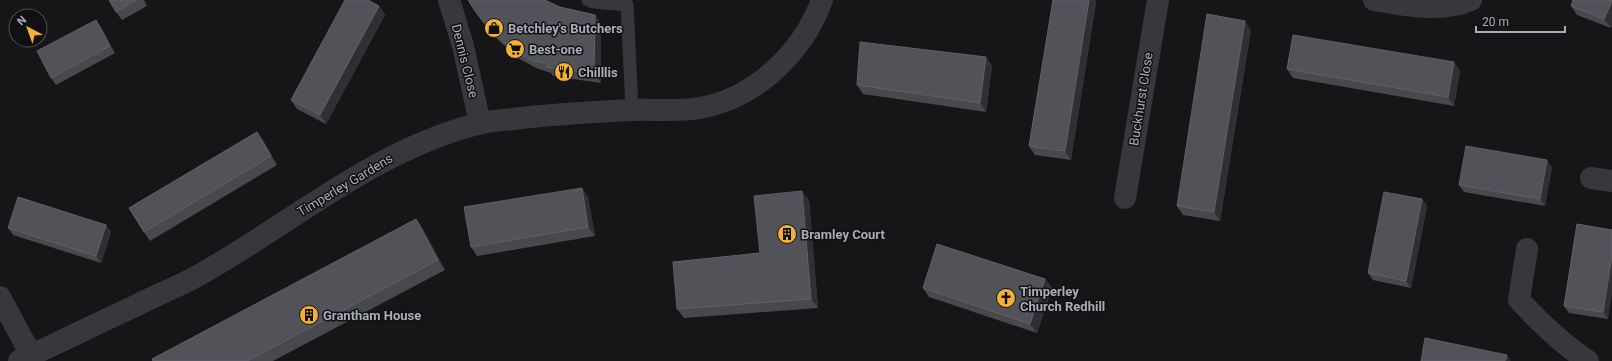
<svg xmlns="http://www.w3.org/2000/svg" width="1612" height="361" font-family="Roboto,sans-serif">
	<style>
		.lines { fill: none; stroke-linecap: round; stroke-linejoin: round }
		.service { stroke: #37383d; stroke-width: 13 }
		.minor { stroke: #37383d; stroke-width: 22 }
		.wall { fill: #47494d }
		.shaded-wall { fill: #2f3033 }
		.building { fill: #525359; stroke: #5f6168 }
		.labels { text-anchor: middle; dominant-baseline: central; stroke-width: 3; stroke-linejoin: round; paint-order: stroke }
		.poi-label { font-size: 13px; font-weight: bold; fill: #a8adb8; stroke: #111113; text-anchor: start }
		.street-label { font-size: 13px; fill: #a8adb8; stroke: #111113 }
	</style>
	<rect width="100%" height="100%" fill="#161618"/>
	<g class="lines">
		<path class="service" d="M588,0l5,2 34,3 5,105"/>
		<g class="minor">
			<path d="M449,0l14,46 17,77"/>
			<path d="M1374,0c29,5 68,13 97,0"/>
			<path d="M1591,178l21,3"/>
			<path d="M1125,198l33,-198"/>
			<path d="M1527,249l-8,51c22,23 43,44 69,61"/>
			<path d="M0,297l31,58"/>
			<path d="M19,361c39,-18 77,-37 116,-55 21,-11 45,-20 66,-32 92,-52 172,-123 276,-150 12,-3 24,-4 36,-5 39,-5 79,-7 119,-9 23,-1 45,2 68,-2 56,-10 103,-56 122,-108"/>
		</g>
	</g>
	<g class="wall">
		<path d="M109,0h35l3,6 -25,14 -6,-8z"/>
		<path d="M1053,0h42l1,2 -25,158 -36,-5 -6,-9z"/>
		<path d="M1612,0v25l-1,3 -34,-13 -6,-9z"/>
		<path d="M547,1l13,6 35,8 6,9v59l-48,-7 -2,-3 -15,-5 -18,-10 -22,-20 -15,-18 -6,-9z"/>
		<path d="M379,6l6,9 -59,109 -29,-15 -6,-9z"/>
		<path d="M96,20l5,7 14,26 -59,32 -5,-7z"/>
		<path d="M1251,30l-31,191 -37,-6 -6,-9z"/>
		<path d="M986,57l6,9 -6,46 -123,-18 -6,-9z"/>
		<path d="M1454,62l6,9 -6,35 -161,-28 -6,-9z"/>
		<path d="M263,140l14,25 -127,76 -6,-9z"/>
		<path d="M1552,167l-7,39 -81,-14 -5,-7z"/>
		<path d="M588,197l7,39 -118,20 -6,-9z"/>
		<path d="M1422,199l5,7 -16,82 -38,-8 -5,-7z"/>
		<path d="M809,200l9,108 -134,10 -7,-9 83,-56z"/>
		<path d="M416,219l7,10 22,41 -172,91h-120z"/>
		<path d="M1577,224l31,95 -39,-6 -5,-7z"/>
		<path d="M106,225l5,7 -10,31 -88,-28 -5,-7z"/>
		<path d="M1045,279l7,9 -15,45 -108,-36 -6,-9z"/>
	</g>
	<g class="shaded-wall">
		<path d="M1089,0h6l1,2 -25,158 -6,-9z"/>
		<path d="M1612,1v24l-1,3 -7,-9z"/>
		<path d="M379,6l6,9 -59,109 -6,-9z"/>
		<path d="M595,15l6,9v59l-7,-9z"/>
		<path d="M96,20l5,7 14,26 -5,-7z"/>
		<path d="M1245,21l6,9 -31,191 -6,-9z"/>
		<path d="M986,57l6,9 -6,46 -6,-9z"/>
		<path d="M1454,62l6,9 -6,35 -6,-9z"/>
		<path d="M257,132l6,8 14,25 -6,-9z"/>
		<path d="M1547,160l5,7 -7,39 -5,-7z"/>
		<path d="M582,188l6,9 7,39 -7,-9z"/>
		<path d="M802,191l7,9 9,108 -7,-9z"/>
		<path d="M1422,199l5,7 -16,82 -5,-7z"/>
		<path d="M416,219l7,10 22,41 -7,-10z"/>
		<path d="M106,225l5,7 -10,31 -5,-7z"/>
		<path d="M1612,256v38l-4,25 -5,-7z"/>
		<path d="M1045,279l7,9 -15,45 -7,-9z"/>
		<path d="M1507,355l4,6h-6z"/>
	</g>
	<g class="building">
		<path d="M109,0h27l-20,12z"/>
		<path d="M345,0h23l11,6 -59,109 -29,-15z"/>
		<path d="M468,0h77l2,1 13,6 35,8 -1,59 -47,-7v-3l-18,-5 -17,-10 -22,-20 -15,-18z"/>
		<path d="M1053,0h36l-24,151 -36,-5z"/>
		<path d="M1573,0h39v1l-8,18 -33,-13z"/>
		<path d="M1207,14l38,7 -31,191 -37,-6z"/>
		<path d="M96,20l14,26 -59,32 -14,-27z"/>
		<path d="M1293,35l161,27 -6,35 -161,-28z"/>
		<path d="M860,42l126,15 -6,46 -123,-18z"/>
		<path d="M257,132l14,24 -127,76 -15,-24z"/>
		<path d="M1466,146l81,14 -7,39 -81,-14z"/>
		<path d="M582,188l6,39 -117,20 -7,-40z"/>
		<path d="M802,191l9,108 -134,10 -4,-47 87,-9 -6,-57z"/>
		<path d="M1384,192l38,7 -16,82 -38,-8z"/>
		<path d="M18,197l88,28 -10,31 -88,-28z"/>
		<path d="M416,219l22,41 -191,101h-94l-1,-2z"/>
		<path d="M1577,224l35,6v26l-9,56 -39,-6z"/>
		<path d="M937,244l108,35 -15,45 -107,-36z"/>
		<path d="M1425,338l82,17 -2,6h-84z"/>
	</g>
	<defs>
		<g id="shop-disc" transform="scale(1)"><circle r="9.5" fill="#f2b134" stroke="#111113"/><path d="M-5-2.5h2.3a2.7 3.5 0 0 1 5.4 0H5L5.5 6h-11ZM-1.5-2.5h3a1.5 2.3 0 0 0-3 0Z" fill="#111"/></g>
		<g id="supermarket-disc" transform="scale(1)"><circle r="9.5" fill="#f2b134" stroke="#111113"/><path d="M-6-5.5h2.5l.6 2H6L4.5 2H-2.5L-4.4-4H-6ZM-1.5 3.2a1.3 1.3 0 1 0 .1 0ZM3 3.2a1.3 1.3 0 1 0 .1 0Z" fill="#111"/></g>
		<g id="restaurant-disc" transform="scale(1)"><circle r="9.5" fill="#f2b134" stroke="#111113"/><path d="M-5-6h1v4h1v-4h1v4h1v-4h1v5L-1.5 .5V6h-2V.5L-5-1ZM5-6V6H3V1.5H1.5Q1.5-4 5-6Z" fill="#111"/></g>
		<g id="building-disc" transform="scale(1)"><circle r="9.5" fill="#f2b134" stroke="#111113"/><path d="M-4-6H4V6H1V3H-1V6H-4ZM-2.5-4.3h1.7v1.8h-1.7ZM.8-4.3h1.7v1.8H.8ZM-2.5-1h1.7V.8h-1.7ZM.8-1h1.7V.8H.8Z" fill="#111"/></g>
		<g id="church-disc" transform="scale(1)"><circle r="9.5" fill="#f2b134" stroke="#111113"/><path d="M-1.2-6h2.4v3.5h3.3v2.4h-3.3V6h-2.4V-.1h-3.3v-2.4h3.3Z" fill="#111"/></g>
	</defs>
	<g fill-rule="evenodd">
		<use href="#shop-disc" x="494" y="28"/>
		<use href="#supermarket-disc" x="515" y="49"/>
		<use href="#restaurant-disc" x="564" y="72"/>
		<use href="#building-disc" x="787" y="234"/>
		<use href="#church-disc" x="1006" y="298"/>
		<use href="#building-disc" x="309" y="315"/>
	</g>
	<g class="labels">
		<g class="poi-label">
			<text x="508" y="28">Betchley's Butchers</text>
			<text x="529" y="49">Best-one</text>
			<text x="578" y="72">Chilllis</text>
			<text x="801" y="234">Bramley Court</text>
			<text x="1020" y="291">Timperley<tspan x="1020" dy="15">Church Redhill</tspan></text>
			<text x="323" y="315">Grantham House</text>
		</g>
		<g class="street-label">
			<text transform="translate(465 61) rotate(76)">Dennis Close</text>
			<text transform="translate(1141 99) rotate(-81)">Buckhurst Close</text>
			<text transform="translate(345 185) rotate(-31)">Timperley Gardens</text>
		</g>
	</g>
	<g transform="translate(28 28) rotate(319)"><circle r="19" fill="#111113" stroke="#4d4f55"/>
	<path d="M0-3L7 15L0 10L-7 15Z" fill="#f2b134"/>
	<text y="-6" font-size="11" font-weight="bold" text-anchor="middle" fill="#a8adb8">N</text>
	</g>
	<path d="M1476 26v6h89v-6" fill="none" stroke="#a8adb8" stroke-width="2"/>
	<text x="1482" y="26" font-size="12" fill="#a8adb8" stroke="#111113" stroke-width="3" paint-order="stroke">20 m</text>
</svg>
